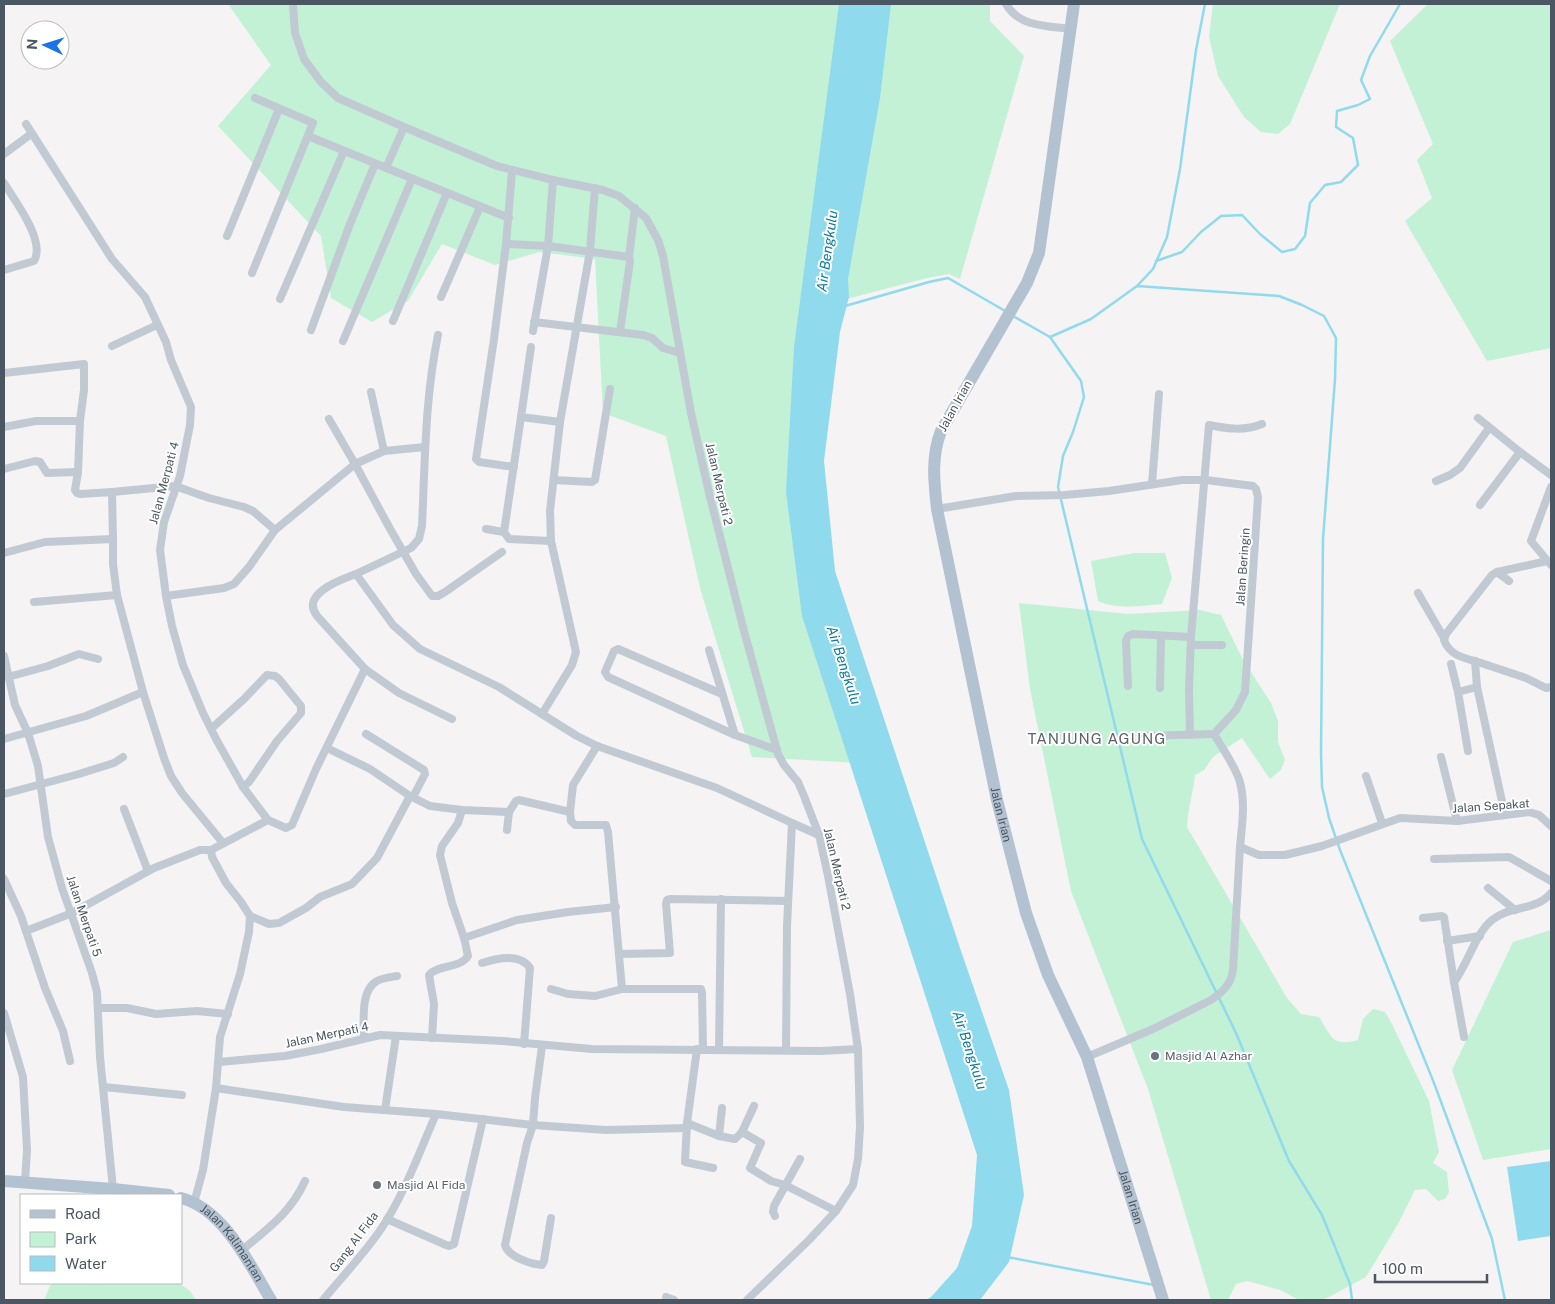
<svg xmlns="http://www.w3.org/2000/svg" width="1555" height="1304" font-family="'Public Sans',sans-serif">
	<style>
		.green { fill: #c3f1d5 }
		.water { fill: #90daee }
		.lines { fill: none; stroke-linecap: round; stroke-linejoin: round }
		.stream { stroke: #90daee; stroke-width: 2.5 }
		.minor { stroke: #c1cad2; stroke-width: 8 }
		.primary { stroke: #b3c2d1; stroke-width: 12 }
		.worship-dot { fill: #6b7280; stroke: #fff; stroke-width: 2 }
		.labels { text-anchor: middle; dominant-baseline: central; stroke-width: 4; stroke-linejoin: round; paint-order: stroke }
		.street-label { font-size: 12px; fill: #4a5661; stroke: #fff }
		.worship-label { font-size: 12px; fill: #5b616d; stroke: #fff; text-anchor: start }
		.water-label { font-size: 14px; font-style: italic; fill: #0c7c9b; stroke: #fff }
		.quarter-label { font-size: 15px; letter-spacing: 1px; fill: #5f6368; stroke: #fff }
	</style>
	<rect width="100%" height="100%" fill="#f5f3f3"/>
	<g class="green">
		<path d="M228,4h762v17l34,35 -64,223 -11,-5 -22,4 -92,24 -32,34 56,427 -107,-6 -52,-169 -34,-152 -63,-23 -8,-154 -56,-7 -44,13 -53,-21 -34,57 -36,21 -41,-24 -10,-62 -103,-110 53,-61z"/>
		<path d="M1213,4h127l-50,120 -12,10 -17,-2 -17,-15 -26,-41 -9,-39z"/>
		<path d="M1428,4h123v344l-64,13 -82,-140 27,-23 -15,-38 16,-16 -43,-103z"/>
		<path d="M1134,553h31l7,25 -10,26c-22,2 -43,6 -64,-3l-7,-40z"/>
		<path d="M1019,603l109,11 72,-4 21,5 21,43 29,45 7,18v21l7,18 -4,10 -11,9 -28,-41 -29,19 -9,13 -9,5c-2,18 -7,34 -8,52l100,171 14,16 18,3c13,20 13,30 39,23l5,-21 10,-10 12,3 6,10 38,79 10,51 -6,11 14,9 2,20 -4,7 -7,2 -12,-12 -11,1 -17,34 -32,53 -39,21 -10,2h-14l-6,-1 -17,-9 -33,-9 -11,3 -8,16h-17l-63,-211 -77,-198 -41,-202z"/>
		<path d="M1551,930v219l-68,11 -31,-90 61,-128z"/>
		<path d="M54,1283h125l11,8 6,9h-152l6,-14z"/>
	</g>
	<g class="water">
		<path d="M839,4h52l-11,94 -32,181 1,18 -9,35 -16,129 11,110 125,377 49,142 15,105 -15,67 -29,38h-54l5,-3 26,-29 15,-42 5,-71 -175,-539 -16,-124 8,-145z"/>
		<path d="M1551,1161v75l-33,5 -11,-74z"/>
	</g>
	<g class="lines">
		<g class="stream">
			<path d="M1156,261l26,-9 19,-20 20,-16 21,-1 18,19 22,18 13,-3 10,-13 5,-33 15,-18 16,-3 17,-17 -5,-27 -17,-11 1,-16 21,-6 12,-6 -9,-19 9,-24 30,-52"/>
			<path d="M1137,286l16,-17 14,-32 13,-68 16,-119 9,-46"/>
			<path d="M845,306l84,-24 19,-4 59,34"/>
			<path d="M1013,316l37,21 31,44 3,16 -11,35 -10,24 -5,31 84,352 94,194 53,128 33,54 28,69 2,16"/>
			<path d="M1050,337l41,-18 46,-33 142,10 23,9 22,11 12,22 -1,41 -12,160 -2,214 1,34 7,31 11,32 94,233 58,156 13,61"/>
			<path d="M1007,1257l147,28"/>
		</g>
		<g class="minor">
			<path d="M293,4l2,29 9,26 17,23 17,16 66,29 93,39 56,14 50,10 16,6 27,22 12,22 5,16 28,157 19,84 34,134 34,123 6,11 14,17 6,14 15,39 9,41 22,118 8,55 2,78 -2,32 -5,26 -17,26 -27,29 -62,60"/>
			<path d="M1006,4c13,23 41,22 65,25"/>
			<path d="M26,124l86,135 33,38 21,45 5,18 20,47 -1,18 -10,51 -16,46 -4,28 6,46 6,30 11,39 20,48 13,26 27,48 25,33 -57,30 1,7 14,26 15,19 9,14 -1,16 -9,42 -20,63 -4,51 -13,82 -9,33"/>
			<path d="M308,136l201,82"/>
			<path d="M4,154l27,-20"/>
			<path d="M386,168l18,-41"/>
			<path d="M512,171l-6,73 -12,95 -18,120 3,3 35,5"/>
			<path d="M4,183c11,18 42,58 30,78l-30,9"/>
			<path d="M227,236l52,-127"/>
			<path d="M506,244l42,2 81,11 1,4 -10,71"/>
			<path d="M629,257l6,-49"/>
			<path d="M252,273l61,-150 -58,-25"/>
			<path d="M441,297l39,-90"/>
			<path d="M280,299l64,-148"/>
			<path d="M393,321l54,-128"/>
			<path d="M534,322l109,13 9,3 11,10 17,5"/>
			<path d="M311,330l39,-106 25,-60"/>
			<path d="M533,331l15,-85 5,-66"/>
			<path d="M438,335c-13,63 -13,126 -16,191l-3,13 -8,9 -55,26 37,51 27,24 79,38 78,49 20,10 120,42 75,35 -5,103 -1,124"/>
			<path d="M343,341l69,-162"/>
			<path d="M112,346l45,-21"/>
			<path d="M531,347l-10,70 39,5"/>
			<path d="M4,373l80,-9v26l-4,31"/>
			<path d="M371,392l13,59"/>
			<path d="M521,417l-17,115 5,7 42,2"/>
			<path d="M1478,418l42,34 31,23"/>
			<path d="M329,419l26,45 29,-13 41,-4"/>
			<path d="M4,427l32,-6h44l-2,51 -3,18 2,3 3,1 32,-2 1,47"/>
			<path d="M4,469l31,-8 5,1 7,11 31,-1"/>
			<path d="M554,480l38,2 3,-2 15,-91"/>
			<path d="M1436,481l14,-6 10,-7 29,-40"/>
			<path d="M1152,484l7,-90"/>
			<path d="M1551,487l-20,54 20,24"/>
			<path d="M112,492l63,-6 34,12 35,9 9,4 22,19"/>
			<path d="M1480,505l40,-53"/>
			<path d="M937,509l79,-13 48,-1 45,-4 73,-11h24l47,6 3,3 2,8 -13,195 -9,18 -22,24c9,15 19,29 25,45 7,22 3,46 1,68l19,8h26l37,-9 78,-28 57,3 72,-9 10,3 12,11"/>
			<path d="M486,529l18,3"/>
			<path d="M4,553l41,-11 68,-3v25l4,31 26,97 21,66 7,18 11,17 41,50"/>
			<path d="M1497,572l12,9"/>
			<path d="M1418,593l26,45"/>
			<path d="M166,596l58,-8 10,-4 15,-17 26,-37 80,-66 34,63 27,47 16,22h6l7,-4 57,-40"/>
			<path d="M34,602l83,-7"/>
			<path d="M1191,645h31"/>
			<path d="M709,650l26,85"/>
			<path d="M4,656l11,49 13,28 10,33 10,71 14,51 30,85 5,19 3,65 13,132"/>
			<path d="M1475,661c-13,-3 -26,-7 -31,-21l2,-6 46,-59 5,-3 50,-11"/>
			<path d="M1451,664l7,28"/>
			<path d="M365,669l34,24 53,26"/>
			<path d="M8,677l40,-11 31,-12 19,5"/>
			<path d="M1128,686l-2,-45 2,-5 5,-2 58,3"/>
			<path d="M1160,688l1,-52"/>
			<path d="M722,694l-104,-45 -4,2 -9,21 3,5 127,58 42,15"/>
			<path d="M542,714l30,-49 4,-13 -25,-111 -1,-30 10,-89 30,-171 5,-63"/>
			<path d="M212,728l32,-29 23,-24 8,1 4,3 22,27v7l-24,28 -28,41 -6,5"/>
			<path d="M366,734l58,36 1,4 -12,23"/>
			<path d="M1190,735l-1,-45 2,-53 18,-212c19,4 36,6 53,-1"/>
			<path d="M1142,736l72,-2"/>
			<path d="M4,739l82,-23 57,-24"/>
			<path d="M327,748l43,21 40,27 20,10 32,4 47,2 7,-11 3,-1 51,12 1,9 4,4h31l2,7 14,157"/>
			<path d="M1468,751l-10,-59 19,-5"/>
			<path d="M1441,757l16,64"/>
			<path d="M1366,776l16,47"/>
			<path d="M4,794l75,-20 35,-11 9,-6"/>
			<path d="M124,809l24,62"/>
			<path d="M570,812l3,-27 24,-39"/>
			<path d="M1505,815l-28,-128 -2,-26 51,17 20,10 5,-1"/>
			<path d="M268,820l18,8 6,-3 24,-56 49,-100 -48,-53c-17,-22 23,-36 39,-42"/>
			<path d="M792,823l27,12"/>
			<path d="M507,830l2,-18"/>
			<path d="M1434,859l75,-2 42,24"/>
			<path d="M4,879l17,37 24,72 18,43 7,30"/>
			<path d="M1488,888l27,22"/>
			<path d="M250,916l19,8 10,-1 27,-15 14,-11 32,-13 25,-26 33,-62"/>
			<path d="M1423,918l19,-2 2,1 10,65 10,55"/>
			<path d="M26,931l46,-18 82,-45 46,-18h11"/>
			<path d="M464,938l53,-18 51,-8 48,-5"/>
			<path d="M1447,941l33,-5"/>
			<path d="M619,954l51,-1 -4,-49 1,-4 3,-1 118,2"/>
			<path d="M482,963c15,-5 38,-10 48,5l-6,76"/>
			<path d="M1454,982c14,-18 21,-48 38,-62 18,-15 45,-9 59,-27"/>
			<path d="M551,989l17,5 27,2 27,-7h79l1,4 1,56"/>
			<path d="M98,1008h29l29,6 41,-3 31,3"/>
			<path d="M4,1013l19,64 4,73 -2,32"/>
			<path d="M364,1038c0,-16 -4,-48 13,-57 6,-3 14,-4 20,-5"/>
			<path d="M432,1038l2,-34 -5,-29c9,-11 31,-6 39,-19l-4,-18 -12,-35 -12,-48 2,-9 16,-23 4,-13"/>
			<path d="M542,1046l-7,52 -2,27 -6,18 -22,102c3,12 26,19 37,20l2,-4 7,-43"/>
			<path d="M697,1049l-10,74 -2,39 28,6"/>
			<path d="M719,1050l2,-151"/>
			<path d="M1087,1057l66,-28 58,-29c12,-8 20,-16 22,-30l7,-123"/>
			<path d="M219,1062l66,-6 36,-7 59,-14 123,6 89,8 229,2 37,-2"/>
			<path d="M104,1087l78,8"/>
			<path d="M216,1088l128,19 92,7 97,11 73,5 81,-2"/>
			<path d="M385,1110l11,-74"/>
			<path d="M687,1123l32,13 3,-28"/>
			<path d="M742,1132l12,-26"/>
			<path d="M719,1136l16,3 7,-7 19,11 -11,25 21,13 14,4 51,26"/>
			<path d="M775,1216l-2,-4 1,-6 26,-47"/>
			<path d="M387,1219l59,26 3,1 5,-2 29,-125"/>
			<path d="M241,1251c26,-22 49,-37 64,-70"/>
			<path d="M666,1297l8,3"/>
			<path d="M323,1300c19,-23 39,-44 56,-68 25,-36 40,-79 57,-118"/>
		</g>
		<g class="primary">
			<path id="s1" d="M1074,4l-35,249 -12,30 -86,148c-10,26 -7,51 -4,78l60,291 29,113 22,62 39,82 76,243"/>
			<path d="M4,1181l109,8 56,6"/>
			<path id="s2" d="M181,1198c43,11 69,67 90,102"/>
		</g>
	</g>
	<g class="worship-dot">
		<circle cx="1155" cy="1056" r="5"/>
		<circle cx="377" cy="1185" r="5"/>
	</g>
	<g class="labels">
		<g class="street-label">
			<text transform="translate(955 406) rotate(-61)">Jalan Irian</text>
			<text transform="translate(164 483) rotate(-75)">Jalan Merpati 4</text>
			<text transform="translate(719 484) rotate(77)">Jalan Merpati 2</text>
			<text transform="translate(1243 567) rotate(-86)">Jalan Beringin</text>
			<text transform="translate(1491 806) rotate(-4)">Jalan Sepakat</text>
			<text stroke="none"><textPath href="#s1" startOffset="846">Jalan Irian</textPath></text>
			<text transform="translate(837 869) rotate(77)">Jalan Merpati 2</text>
			<text transform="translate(84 916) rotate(71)">Jalan Merpati 5</text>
			<text transform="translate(327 1035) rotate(-12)">Jalan Merpati 4</text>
			<text stroke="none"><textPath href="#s1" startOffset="1251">Jalan Irian</textPath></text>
			<text transform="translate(354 1242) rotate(-53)">Gang Al Fida</text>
			<text stroke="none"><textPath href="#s2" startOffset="70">Jalan Kalimantan</textPath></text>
		</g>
		<g class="worship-label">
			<text x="1165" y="1056">Masjid Al Azhar</text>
			<text x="387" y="1185">Masjid Al Fida</text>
		</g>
		<g class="water-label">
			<text transform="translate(827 251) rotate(-82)">Air Bengkulu</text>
			<text transform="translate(844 665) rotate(72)">Air Bengkulu</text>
			<text transform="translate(970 1050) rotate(72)">Air Bengkulu</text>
		</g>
		<g class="quarter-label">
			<text x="1097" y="738">TANJUNG AGUNG</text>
		</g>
	</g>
	<rect width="1555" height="1304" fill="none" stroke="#4a5661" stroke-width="10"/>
	<rect x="20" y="1194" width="162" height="90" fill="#ffffff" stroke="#b7bbc0"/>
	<rect x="30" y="1210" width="25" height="8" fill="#b3c2d1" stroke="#b7bbc0"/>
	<text x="65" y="1219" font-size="15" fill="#4a5661">Road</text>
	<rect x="30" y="1232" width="25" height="15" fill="#c3f1d5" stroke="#b7bbc0"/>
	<text x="65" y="1244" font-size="15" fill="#4a5661">Park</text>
	<rect x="30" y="1256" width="25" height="15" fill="#90daee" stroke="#b7bbc0"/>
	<text x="65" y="1269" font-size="15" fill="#4a5661">Water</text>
	<g transform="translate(45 45) rotate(274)"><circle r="24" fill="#ffffff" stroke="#b7bbc0"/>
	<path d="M0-4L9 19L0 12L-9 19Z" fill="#1a73e8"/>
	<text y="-8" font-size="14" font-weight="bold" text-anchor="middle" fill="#4a5661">N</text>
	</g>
	<path d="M1375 1274v8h112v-8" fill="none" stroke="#4a5661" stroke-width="2.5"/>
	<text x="1382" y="1274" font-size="15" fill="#4a5661" stroke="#ffffff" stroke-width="4" paint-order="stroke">100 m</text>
</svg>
